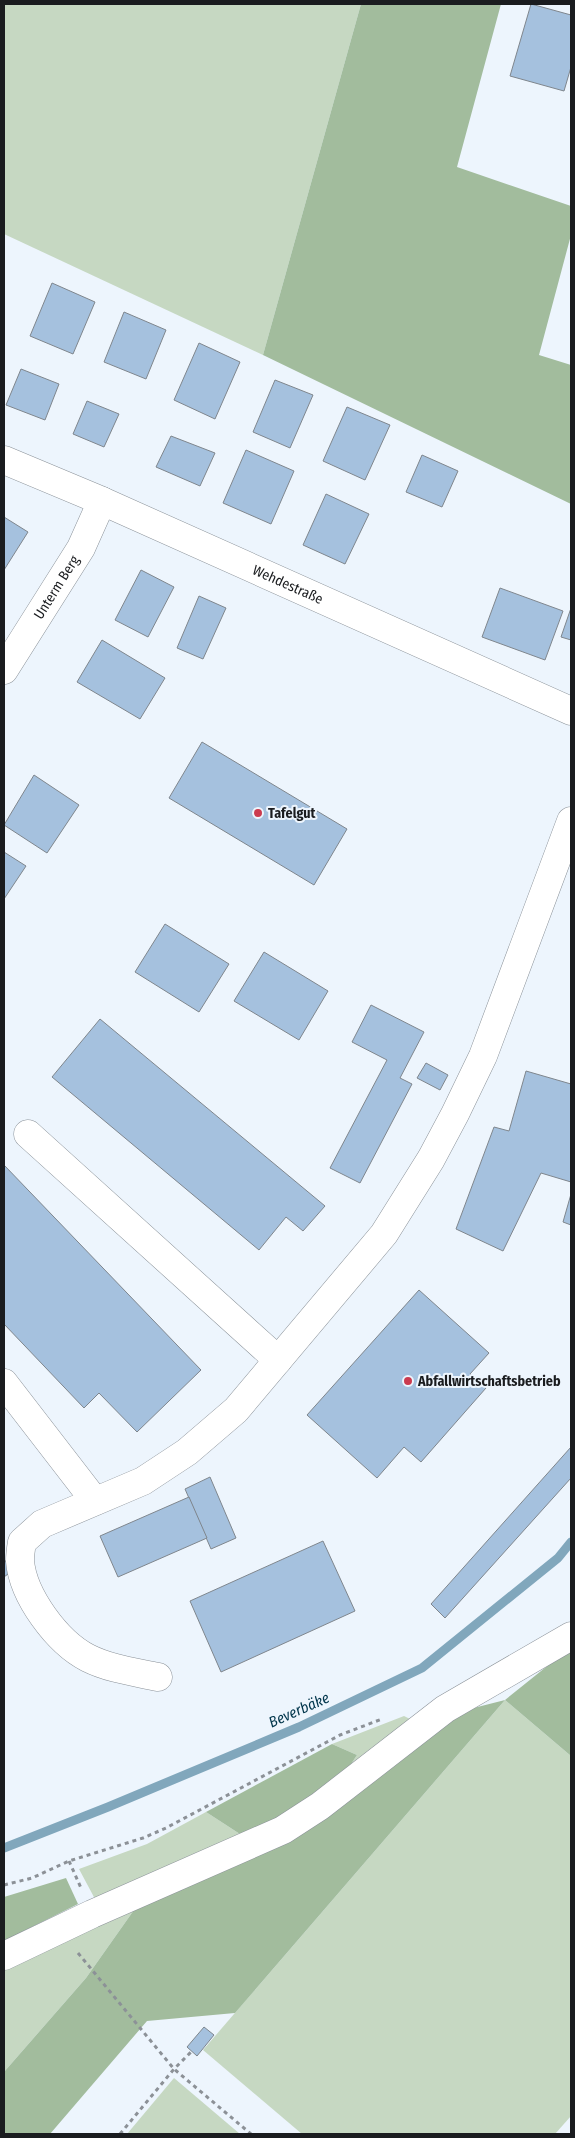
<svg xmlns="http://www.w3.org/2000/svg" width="575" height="2138" font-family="'Fira Sans Condensed',sans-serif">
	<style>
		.green { fill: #c6d8c2 }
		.forest { fill: #a2bc9d }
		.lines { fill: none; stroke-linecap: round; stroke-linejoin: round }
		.stream { stroke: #81a7bc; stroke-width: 9 }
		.building { fill: #a5c1de; stroke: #7f868d }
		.minor-casing { stroke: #8b9299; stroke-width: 29 }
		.path { stroke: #8c9197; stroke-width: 3; stroke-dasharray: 4 4; stroke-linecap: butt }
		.minor { stroke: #fff; stroke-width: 28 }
		.poi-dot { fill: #cb3b4f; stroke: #edf5fd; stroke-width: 2 }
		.labels { text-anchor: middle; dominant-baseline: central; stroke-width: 4; stroke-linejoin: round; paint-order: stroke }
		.street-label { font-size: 14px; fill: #1a1c1f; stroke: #edf5fd }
		.poi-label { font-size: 14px; font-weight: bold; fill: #1a1c1f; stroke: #edf5fd; text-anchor: start }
		.water-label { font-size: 15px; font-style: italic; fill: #00354b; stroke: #edf5fd }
	</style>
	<rect width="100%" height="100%" fill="#edf5fd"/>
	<g class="green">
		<path d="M4,4h357l-98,351 -259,-121z"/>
		<path d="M505,1700l66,56v360l-16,18h-253l-99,-84z"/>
		<path d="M404,1716l8,4 -68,55 13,-20 -25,-11z"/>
		<path d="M206,1812l37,24 -148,63 -16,-30 68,-25z"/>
		<path d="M287,1837l-11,11 -142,62 -48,68 -82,94v-107z"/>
		<path d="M174,2078l66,56h-113z"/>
	</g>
	<g class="forest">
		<path d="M361,4h140l-44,163 114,39v29l-32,120 32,10v139l-308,-149z"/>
		<path d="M571,1647v109l-66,-56 -270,313 -88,8 -97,113h-46v-62l82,-94 48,-68 142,-62 11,-11 163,-123 55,-14z"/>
		<path d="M332,1744l25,11 -13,20 -45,36 -56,25 -37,-24z"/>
		<path d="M66,1878l12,26 -74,37v-44z"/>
	</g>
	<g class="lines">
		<path class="stream" d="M4,1848l104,-41 191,-80 123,-59 136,-110 13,-16"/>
	</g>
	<g class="building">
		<path d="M531,4l40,11v52l-7,24 -54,-15z"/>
		<path d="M52,283l43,19 -22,52 -43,-18z"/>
		<path d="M124,312l42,18 -20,49 -42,-17z"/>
		<path d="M199,343l41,19 -25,57 -41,-19z"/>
		<path d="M21,369l38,15 -14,36 -39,-15z"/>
		<path d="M275,380l38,15 -23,53 -37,-16z"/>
		<path d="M87,401l32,13 -15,33 -31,-13z"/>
		<path d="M347,407l43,18 -25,55 -42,-19z"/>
		<path d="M171,436l44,17 -15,33 -44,-19z"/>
		<path d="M246,450l48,21 -23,53 -48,-21z"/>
		<path d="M422,455l36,16 -16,36 -36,-15z"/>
		<path d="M326,494l43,20 -24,50 -42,-19z"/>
		<path d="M4,517l24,15 -24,38z"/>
		<path d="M141,570l33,17 -26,50 -33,-17z"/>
		<path d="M500,588l63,23 -18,49 -63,-23z"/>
		<path d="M199,596l27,12 -23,51 -26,-11z"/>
		<path d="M571,608v32l-10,-3z"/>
		<path d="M102,640l63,38 -25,41 -63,-37z"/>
		<path d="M202,742l145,87 -33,56 -145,-87z"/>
		<path d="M34,775l45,30 -32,48 -43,-28z"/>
		<path d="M4,852l22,14 -22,33z"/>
		<path d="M165,924l64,40 -30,48 -64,-40z"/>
		<path d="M264,952l64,39 -29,49 -65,-39z"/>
		<path d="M371,1005l53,27 -24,46 12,6 -52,99 -30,-15 57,-108 -35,-18z"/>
		<path d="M100,1019l225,187 -22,25 -17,-14 -27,33 -207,-173z"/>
		<path d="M426,1063l22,12 -8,15 -23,-12z"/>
		<path d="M526,1071l45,13v98l-30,-9 -38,78 -47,-22 38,-102 15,4z"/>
		<path d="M4,1165l197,205 -64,62 -38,-39 -15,15 -80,-84z"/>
		<path d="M571,1194v31l-8,-3z"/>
		<path d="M419,1290l70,63 -19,21 16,14 -65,74 -17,-15 -27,31 -70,-63z"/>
		<path d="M571,1447v31l-126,140 -14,-14z"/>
		<path d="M210,1477l26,61 -25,11 -26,-60z"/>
		<path d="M189,1497l18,41 -89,39 -18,-41z"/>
		<path d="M323,1541l32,70 -134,61 -31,-71z"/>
		<path d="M4,1559l8,12 -8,6z"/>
		<path d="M204,2027l10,8 -17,21 -10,-9z"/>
	</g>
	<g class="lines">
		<g class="minor-casing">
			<g id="minor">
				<path id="s1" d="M4,460l98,41 469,210"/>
				<path id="s2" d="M4,670l77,-122 21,-47"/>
				<path d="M28,1134l250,226"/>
				<path d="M4,1383l91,118"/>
				<path d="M158,1677c-23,-5 -48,-8 -70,-19 -31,-16 -65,-62 -68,-97 0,-6 1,-13 2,-19l20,-18 101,-43 44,-29 49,-42 148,-176 47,-75 24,-45 28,-58 88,-235"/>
				<path d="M4,1956l88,-42 191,-84 37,-24 125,-97 126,-73"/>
			</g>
		</g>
		<g class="path">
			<path d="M69,1861l12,27"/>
			<path d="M4,1885l28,-7 37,-17 74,-23 23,-10 174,-93 42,-16"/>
			<path d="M78,1953l96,116 77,65"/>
			<path d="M120,2134l54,-65 18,-18"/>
		</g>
		<use href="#minor" class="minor"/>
	</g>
	<g class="poi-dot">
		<circle cx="258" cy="813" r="5"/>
		<circle cx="408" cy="1381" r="5"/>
	</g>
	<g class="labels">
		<g class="street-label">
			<text stroke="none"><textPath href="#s1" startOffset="310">Wehdestraße</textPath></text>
			<text stroke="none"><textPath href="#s2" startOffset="98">Unterm Berg</textPath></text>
		</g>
		<g class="poi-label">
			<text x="268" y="813">Tafelgut</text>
			<text x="418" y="1381">Abfallwirtschaftsbetrieb</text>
		</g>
		<g class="water-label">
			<text transform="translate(299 1710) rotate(-24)">Beverbäke</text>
		</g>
	</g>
	<rect width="575" height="2138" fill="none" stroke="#1a1c1f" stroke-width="10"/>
</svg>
